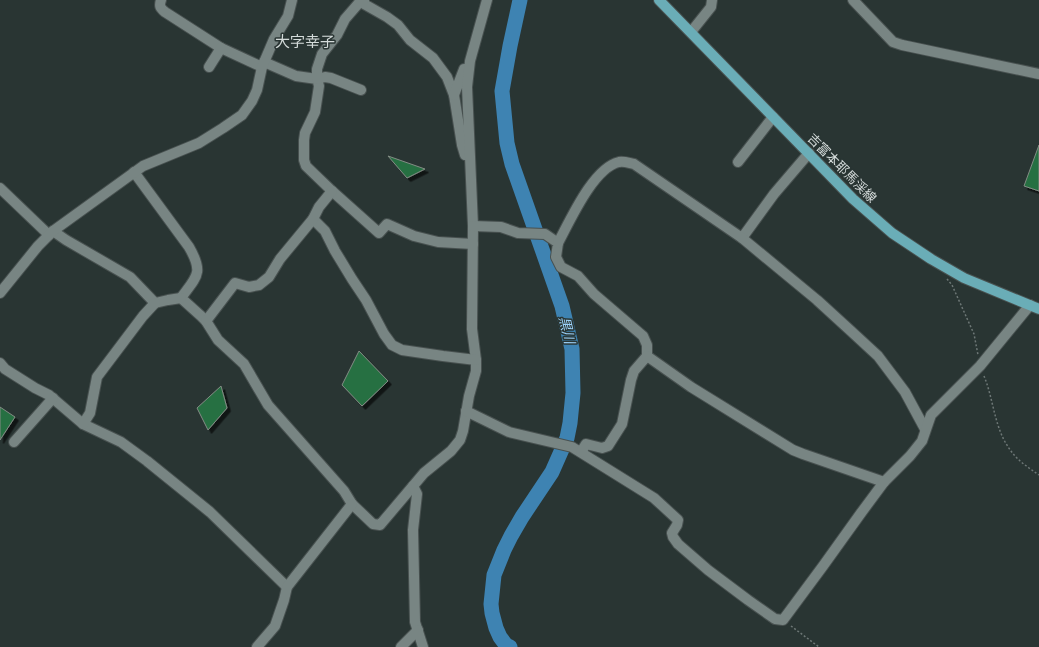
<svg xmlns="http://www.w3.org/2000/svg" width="1039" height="647" font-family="'Public Sans','Noto Sans JP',sans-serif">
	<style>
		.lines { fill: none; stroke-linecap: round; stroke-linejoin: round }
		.stream { stroke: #3e83b2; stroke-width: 2.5 }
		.river { stroke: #3e83b2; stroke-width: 15 }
		.building { fill: #286f43; stroke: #828c84; filter: url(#shadow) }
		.minor-casing { stroke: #485150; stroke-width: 12 }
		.major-casing { stroke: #485150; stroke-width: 12 }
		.path { stroke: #6d7776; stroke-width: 1.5; stroke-dasharray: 2 2; stroke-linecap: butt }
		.minor { stroke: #788583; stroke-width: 10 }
		.major { stroke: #6aadb7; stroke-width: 10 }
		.labels { text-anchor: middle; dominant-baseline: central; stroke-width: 3; stroke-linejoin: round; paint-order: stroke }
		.street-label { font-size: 13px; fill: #d4dbda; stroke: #293533 }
		.water-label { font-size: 14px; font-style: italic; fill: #9cd1f9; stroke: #293533 }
		.quarter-label { font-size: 15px; fill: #d4dbda; stroke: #293533 }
	</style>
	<defs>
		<filter id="shadow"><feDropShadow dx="3.5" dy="3.5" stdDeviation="0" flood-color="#0009"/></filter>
	</defs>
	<rect width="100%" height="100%" fill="#293533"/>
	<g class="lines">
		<path class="stream" d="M503,647l3,-2"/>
		<path class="river" d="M510,647l-4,-2 -6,-8 -4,-9 -4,-15 -1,-9 3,-29 10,-25 7,-14 11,-19 30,-45 15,-34 3,-15 3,-30 -1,-44 -10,-43 -50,-142 -5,-21 -5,-52 8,-45 10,-46"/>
	</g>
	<g class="building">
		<path d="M1039,145v46l-15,-5z"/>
		<path d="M388,156l37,13 -18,9z"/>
		<path d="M359,351l29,30 -26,25 -20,-21z"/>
		<path d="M221,386l6,22 -19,22 -11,-22z"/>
		<path d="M0,407l15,10 -15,23z"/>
	</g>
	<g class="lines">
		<g class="minor-casing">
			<g id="minor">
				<path d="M161,0c-2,6 -1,8 4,12l56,36"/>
				<path d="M364,0v4l23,13 11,8 12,15 23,18 14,19 7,18 8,50 3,10"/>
				<path d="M853,0l40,42 9,3 137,29"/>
				<path d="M691,32l20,-25 1,-7"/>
				<path d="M264,62l32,14 21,3 2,7 -4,26 -10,21 -1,7v20l2,6 26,25 47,42 8,-9 27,12 24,6 35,2"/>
				<path d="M209,67l12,-19 41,19"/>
				<path d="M361,90l-30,-12 -6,-1 -8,2v-10l5,-15 15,-19 8,-16 13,-15 5,-4"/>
				<path d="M454,95l10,-26h3"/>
				<path d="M738,162l35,-45"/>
				<path d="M134,172l55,75c15,26 8,29 -8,51l20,18 5,5 12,19 26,24 24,41 76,86 8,13 21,20 7,1 44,-52 27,-22 9,-11 3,-9 6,-35 7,-25v-11l-4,-31 1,-103 -6,-139 3,-26 17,-61"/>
				<path d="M0,188l49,47"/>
				<path d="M313,219l12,12 10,20 17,28 14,21 18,34 8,11 10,5 41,6 33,4"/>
				<path d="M473,226l28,1 17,6 27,1 13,9 -2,14 5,10 17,9 16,18 49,42 4,9v11l44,31 102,63 10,4 81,28"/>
				<path d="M53,231l13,9 64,37 25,26 13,-3 13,-2"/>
				<path d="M742,238l32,-44 35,-41"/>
				<path d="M558,243c12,-22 35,-75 61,-81 5,-1 10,1 15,2l108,74 75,62 35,32 26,24 27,36 20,37"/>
				<path d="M0,293l38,-47 15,-15 90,-65 56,-23 24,-15 19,-13 10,-14 5,-11 5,-23 12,-28 14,-23 4,-16"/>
				<path d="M206,321l29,-38 14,4 10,-2 10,-8 11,-18 33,-40 6,-12 13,-16"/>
				<path d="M0,363l5,6 30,19 14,7 34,29 38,18 26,19 63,51 77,75"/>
				<path d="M466,411l43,21 63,15 82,51 24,22 -1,5 -5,8 1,4 5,7 30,26 40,30 27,19 8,1 40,-54 38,-53 23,-31 26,-26 12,-15 9,-26 49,-49 50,-61"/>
				<path d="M83,424l7,-11 7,-36 46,-61 12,-13"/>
				<path d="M14,442l39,-44"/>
				<path d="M581,452l5,-8 16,4 6,-2 14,-22 9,-44 3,-9 13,-15"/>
				<path d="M413,486l4,8 -4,36 2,92 8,25"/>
				<path d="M257,647l18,-21 9,-26 3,-13 65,-83"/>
				<path d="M401,647l17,-17"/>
			</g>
		</g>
		<g class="major-casing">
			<path id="major" d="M659,0l194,199 39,34 39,26 33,19 75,31"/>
		</g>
		<g class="path">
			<path d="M947,279l5,6 22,49 4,21"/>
			<path d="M984,376c10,24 10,53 27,75 7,10 18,17 28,24"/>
			<path d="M791,626l28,21"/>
		</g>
		<use href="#minor" class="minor"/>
		<use href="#major" class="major"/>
	</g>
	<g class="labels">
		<g class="street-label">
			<text transform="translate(842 168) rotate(45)">吉富本耶馬渓線</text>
		</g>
		<g class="water-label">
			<text transform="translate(567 330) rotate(77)">黒川</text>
		</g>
		<g class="quarter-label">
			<text x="305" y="41">大字幸子</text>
		</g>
	</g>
</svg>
